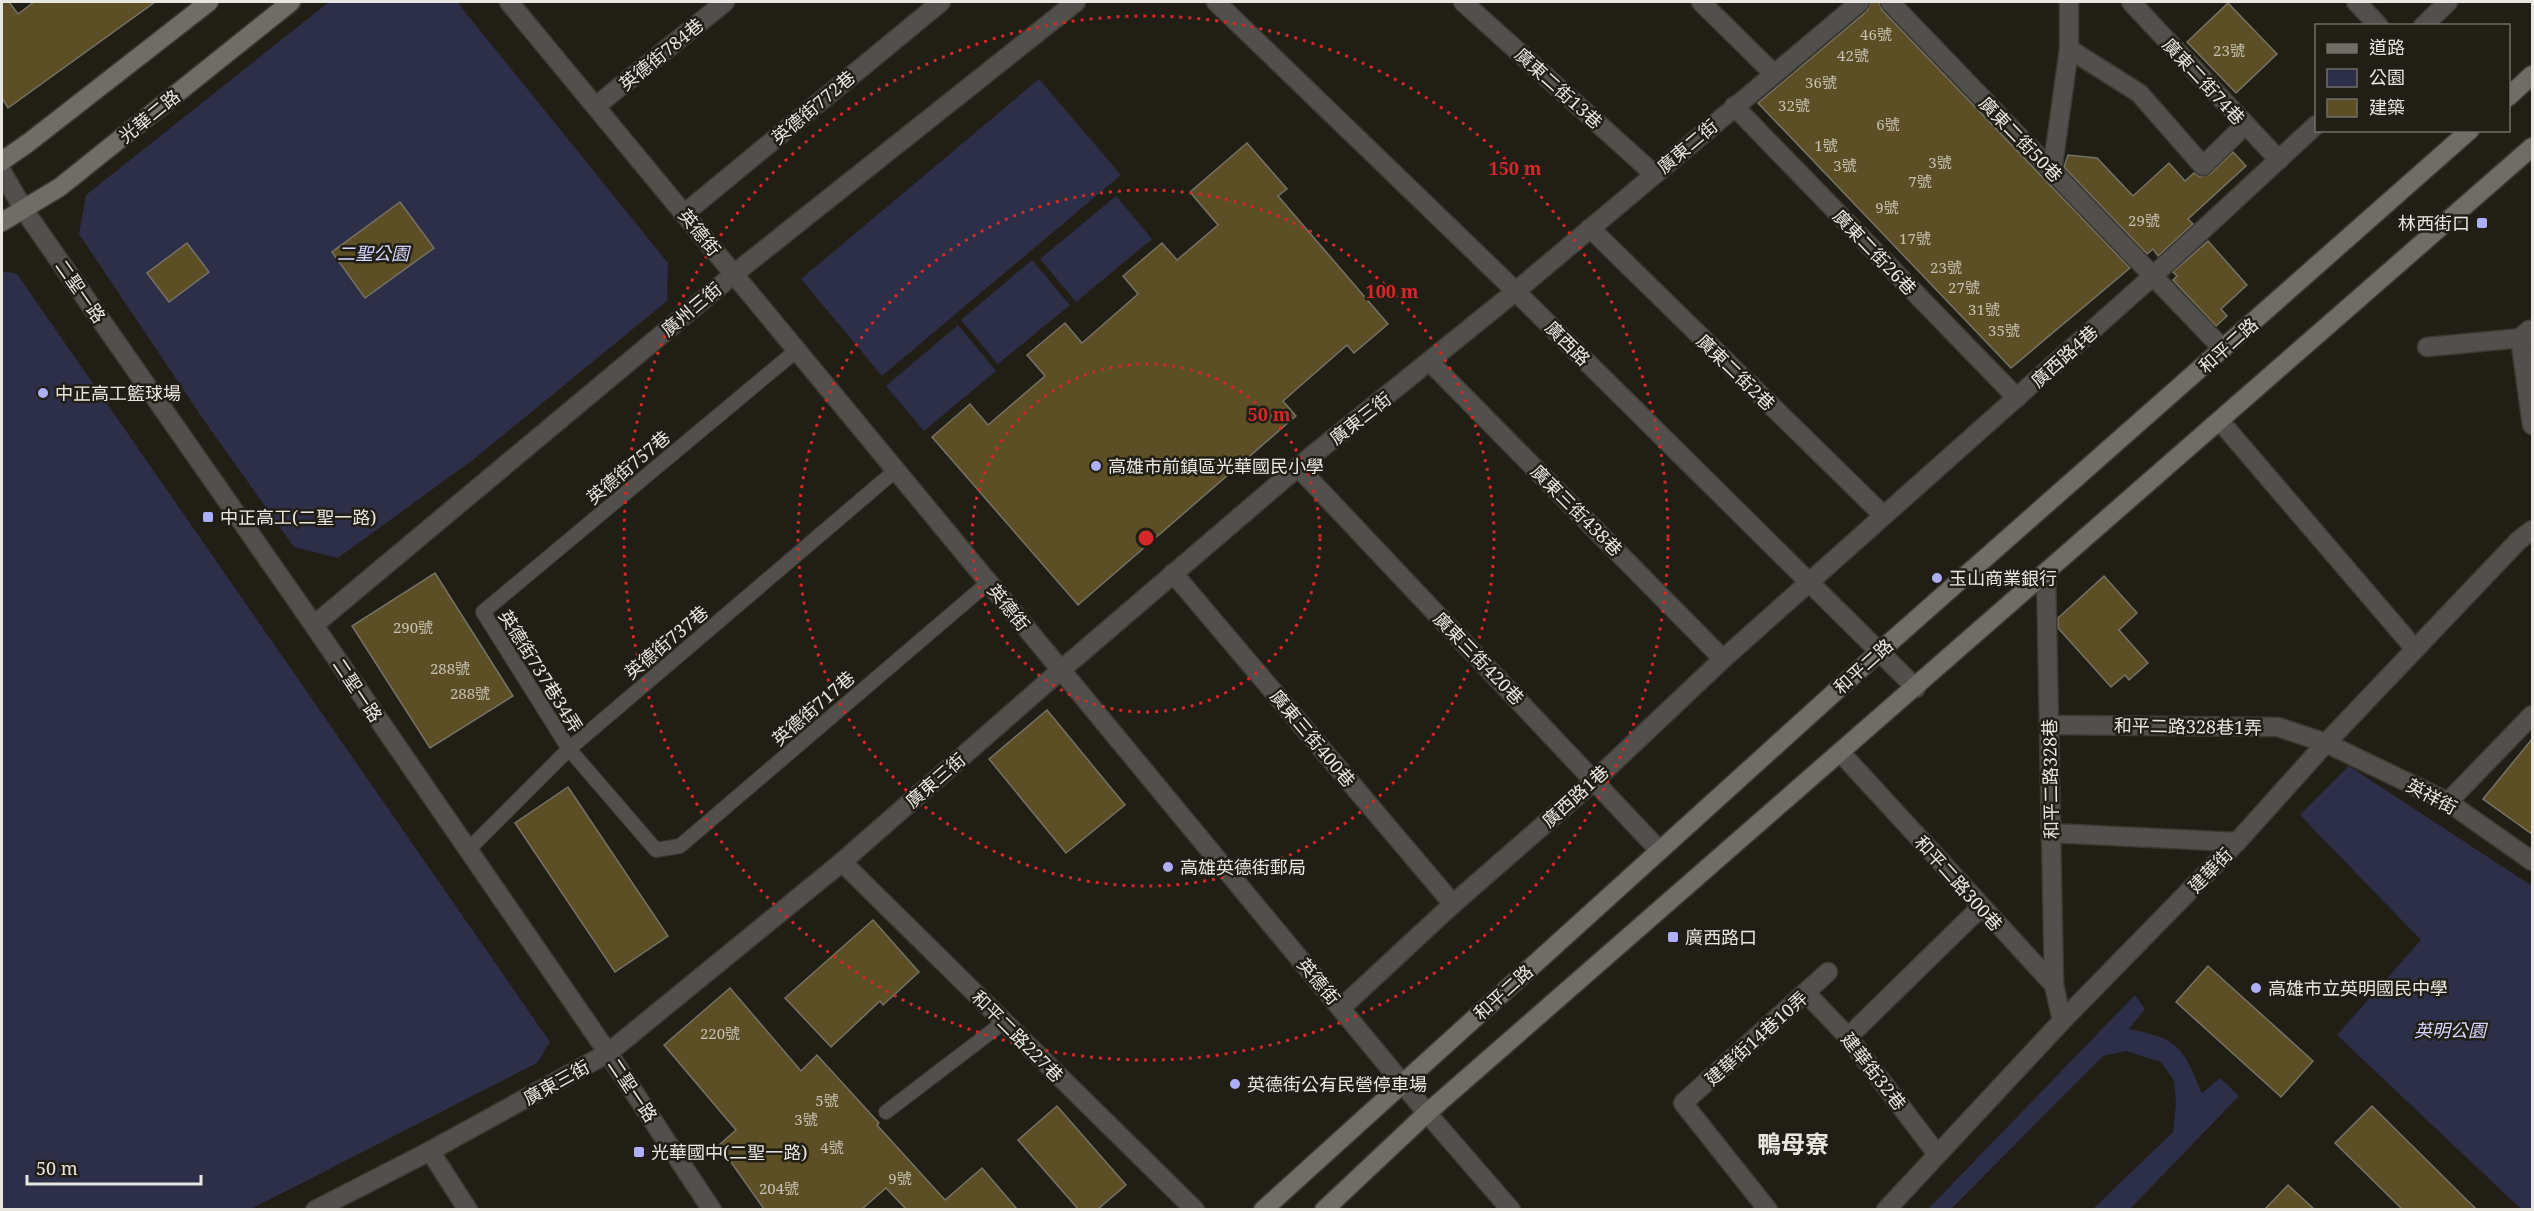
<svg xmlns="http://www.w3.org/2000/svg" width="2534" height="1211" font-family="'Noto Serif','Noto Sans TC',serif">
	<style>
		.green { fill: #2d2e48 }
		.building { fill: #5d4f25; stroke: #757267; stroke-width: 1.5 }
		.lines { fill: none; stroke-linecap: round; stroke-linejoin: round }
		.lane-casing { stroke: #3d3a31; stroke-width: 16 }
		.street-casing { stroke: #3d3a31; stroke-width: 21 }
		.secondary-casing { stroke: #3d3a31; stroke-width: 21 }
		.lane { stroke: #52504c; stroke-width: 14 }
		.street { stroke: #52504c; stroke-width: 18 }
		.secondary { stroke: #6f6d65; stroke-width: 18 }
		.ring { fill: none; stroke: #d62828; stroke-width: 3; stroke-dasharray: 3 6 }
		.poi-dot { fill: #adaffb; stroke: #211e15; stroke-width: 2 }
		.labels { text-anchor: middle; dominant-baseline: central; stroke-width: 5; stroke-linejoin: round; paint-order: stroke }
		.number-label { font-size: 15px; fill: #c5c0b1 }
		.street-label { font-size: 18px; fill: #e8e6e0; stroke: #211e15 }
		.poi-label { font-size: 18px; fill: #e8e6e0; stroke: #211e15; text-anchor: start }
		.park-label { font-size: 18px; font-style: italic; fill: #d4d6ff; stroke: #211e15 }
		.district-label { font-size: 24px; font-weight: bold; fill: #e8e6e0; stroke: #211e15 }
		.centre { fill: #d62828; stroke: #211e15; stroke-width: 3 }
		.ring-label { font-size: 18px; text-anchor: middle; font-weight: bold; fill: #d62828; stroke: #211e15; stroke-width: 5; stroke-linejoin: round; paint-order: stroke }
	</style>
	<rect width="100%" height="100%" fill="#211e15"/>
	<g class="green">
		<path d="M329,2h128l211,261 -1,38 -193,158 -136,99 -44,-11 -91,-128 -124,-185 7,-39z"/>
		<path d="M1039,79l82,96 -239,201 -81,-97z"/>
		<path d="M1116,196l36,43 -76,63 -36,-43z"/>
		<path d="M1032,260l38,45 -72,59 -37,-44z"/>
		<path d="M2,271l15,3 533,768 -13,21 -286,146h-249z"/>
		<path d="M958,325l38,46 -72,60 -38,-45z"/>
		<path d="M2349,766l183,120v323h-11l-184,-174 84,-95 -121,-125z"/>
		<path d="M2135,995l10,14 -16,20c50,9 54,19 73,64l18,-15 19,18 -109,113h-37l80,-77 3,-30 -2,-21 -13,-19 -35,-11 -23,5 -152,153h-23z"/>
	</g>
	<g class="building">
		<path d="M2,2h7l9,12 16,-12h121l-147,106 -6,-10z"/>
		<path d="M1871,2h8l3,8 248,258 -119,100 -253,-265 109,-92z"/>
		<path d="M2228,3l49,51 -41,39 -49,-51z"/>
		<path d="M1247,143l40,46 -9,7 110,128 -34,29 -7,-8 -64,56 13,15 -218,189 -146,-168 38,-33 18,21 57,-49 -18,-21 38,-32 17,20 56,-49 -15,-18 39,-33 15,17 41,-35 -28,-33z"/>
		<path d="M2233,152l13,14 -58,53 5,5 -35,32 -5,-7 -6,5 -83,-87 4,-12 29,3 36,38 36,-33 16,18 9,-8 6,4 10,-3z"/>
		<path d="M400,202l34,46 -69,50 -33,-46z"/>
		<path d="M2208,241l39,44 -26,24 6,7 -11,10 -43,-46 4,-4 -4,-4z"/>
		<path d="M187,243l22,29 -40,30 -22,-29z"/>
		<path d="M435,573l78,123 -83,52 -78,-122z"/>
		<path d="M2104,576l33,37 -18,17 29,33 -19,17 -4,-5 -14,12 -53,-59v-10z"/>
		<path d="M1047,710l78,95 -59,48 -77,-94z"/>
		<path d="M2532,739v95l-49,-35z"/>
		<path d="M568,787l100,149 -53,36 -100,-149z"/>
		<path d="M873,920l46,52 -36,33 -3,-4 -49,46 -46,-49z"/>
		<path d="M2208,966l105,95 -32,36 -105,-95z"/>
		<path d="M730,988l71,83 16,-16 62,68 -2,2 68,75 37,-32 35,41h-111l-20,-21 -24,21h-98l-45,-64 17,-15 -72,-85z"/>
		<path d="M1057,1106l69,79 -28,24h-20l-60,-69z"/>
		<path d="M2372,1106l104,103h-74l-67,-66z"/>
		<path d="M2288,1185l26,24h-49z"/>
	</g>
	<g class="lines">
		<g class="lane-casing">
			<g id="lane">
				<path d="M797,350l-314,262 86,137 87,101 24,-4 309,-264"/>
				<path d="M468,850l101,-101 327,-279"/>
				<path d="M886,1112l118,-90"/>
			</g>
		</g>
		<g class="street-casing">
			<g id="street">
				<path d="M509,2l918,1111 84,97"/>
				<path d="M1216,2l284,274 416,412"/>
				<path d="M1463,2l191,172"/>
				<path d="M1701,2l72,71"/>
				<path d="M1890,2l333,347"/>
				<path d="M2131,2l148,158"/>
				<path d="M2356,2l23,24"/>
				<path d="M2423,26l25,-24"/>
				<path d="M2069,49l70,44 64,73 42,-41"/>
				<path d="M596,106l129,-104"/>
				<path d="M1734,106l283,292"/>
				<path d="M2,172l22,38 271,388 313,455 104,157"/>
				<path d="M2052,172l17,-123v-47"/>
				<path d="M685,213l256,-211"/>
				<path d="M1590,228l293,287"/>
				<path d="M2529,330l-9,8 12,87"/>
				<path d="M2427,347l105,-10"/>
				<path d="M1430,362l293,297"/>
				<path d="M2220,421l195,228"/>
				<path d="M1298,467l361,383"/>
				<path d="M2046,572l8,413"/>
				<path d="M1173,573l280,331"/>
				<path d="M314,625l420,-351 342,-272"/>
				<path d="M2049,725l229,2 48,16 122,59 84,59"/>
				<path d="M1841,753l213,232 8,36"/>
				<path d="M2448,802l84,-87"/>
				<path d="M2051,833l186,9"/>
				<path d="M842,862l353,348"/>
				<path d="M1806,993l42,44 89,117"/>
				<path d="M1341,1008l112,-104 142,-124 128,-121 430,-383 163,-151"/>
				<path d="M1848,1037l133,-130"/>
				<path d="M430,1151l38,59"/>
				<path d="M315,1210l115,-59 178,-98 234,-191 219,-192 237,-203 218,-176 344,-289"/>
				<path d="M1768,1210l-85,-107 145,-131"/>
				<path d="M1886,1210l176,-189 175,-179 89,-99 193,-203 13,-10"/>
			</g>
		</g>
		<g class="secondary-casing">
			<g id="secondary">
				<path d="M2508,97l24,-22"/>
				<path d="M2,161l26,-18 181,-141"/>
				<path d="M2,222l58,-35 231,-185"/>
				<path d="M1263,1210l616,-558 591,-522"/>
				<path d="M1324,1210l103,-97 1105,-966"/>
			</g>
		</g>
		<use href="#lane" class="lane"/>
		<use href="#street" class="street"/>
		<use href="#secondary" class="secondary"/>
	</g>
	<g class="ring">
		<circle cx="1146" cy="538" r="174"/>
		<circle cx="1146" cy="538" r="348"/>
		<circle cx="1146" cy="538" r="522"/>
	</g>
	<g class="poi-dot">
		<rect x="2476" y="217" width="12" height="12" rx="3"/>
		<circle cx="43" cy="393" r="6"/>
		<circle cx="1096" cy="466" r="6"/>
		<rect x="202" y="511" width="12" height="12" rx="3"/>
		<circle cx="1937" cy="578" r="6"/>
		<circle cx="1168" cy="867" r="6"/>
		<rect x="1667" y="931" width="12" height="12" rx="3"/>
		<circle cx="2256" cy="988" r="6"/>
		<circle cx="1235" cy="1084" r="6"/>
		<rect x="633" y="1146" width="12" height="12" rx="3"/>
	</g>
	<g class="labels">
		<g class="number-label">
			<text x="1876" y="34">46號</text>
			<text x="2229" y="50">23號</text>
			<text x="1853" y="55">42號</text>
			<text x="1821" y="82">36號</text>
			<text x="1794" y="105">32號</text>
			<text x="1888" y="124">6號</text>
			<text x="1826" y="145">1號</text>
			<text x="1940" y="162">3號</text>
			<text x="1845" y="165">3號</text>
			<text x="1920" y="181">7號</text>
			<text x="1887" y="207">9號</text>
			<text x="2144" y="220">29號</text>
			<text x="1915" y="238">17號</text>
			<text x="1946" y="267">23號</text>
			<text x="1964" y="287">27號</text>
			<text x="1984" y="309">31號</text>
			<text x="2004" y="330">35號</text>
			<text x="413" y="627">290號</text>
			<text x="450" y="668">288號</text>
			<text x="470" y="693">288號</text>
			<text x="720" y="1033">220號</text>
			<text x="827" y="1100">5號</text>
			<text x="806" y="1119">3號</text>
			<text x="832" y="1147">4號</text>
			<text x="900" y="1178">9號</text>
			<text x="779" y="1188">204號</text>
		</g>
		<g class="street-label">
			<text transform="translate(661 54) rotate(-39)">英德街784巷</text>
			<text transform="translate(2204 81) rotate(47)">廣東二街74巷</text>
			<text transform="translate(1559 88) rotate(42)">廣東二街13巷</text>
			<text transform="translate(813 107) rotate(-40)">英德街772巷</text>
			<text transform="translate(149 116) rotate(-39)">光華二路</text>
			<text transform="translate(2021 139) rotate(46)">廣東二街50巷</text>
			<text transform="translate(1687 146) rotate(-40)">廣東二街</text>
			<text transform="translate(700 232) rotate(51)">英德街</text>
			<text transform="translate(1875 252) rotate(46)">廣東二街26巷</text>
			<text transform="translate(81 291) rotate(55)">二聖一路</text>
			<text transform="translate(691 309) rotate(-40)">廣州三街</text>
			<text transform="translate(1568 343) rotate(45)">廣西路</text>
			<text transform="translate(2228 345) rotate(-42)">和平二路</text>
			<text transform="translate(2064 356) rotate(-42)">廣西路4巷</text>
			<text transform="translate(1736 372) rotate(44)">廣東二街2巷</text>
			<text transform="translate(1360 418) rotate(-38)">廣東三街</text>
			<text transform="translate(628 467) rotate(-40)">英德街757巷</text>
			<text transform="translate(1577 510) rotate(45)">廣東三街438巷</text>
			<text transform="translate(1009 607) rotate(51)">英德街</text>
			<text transform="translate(666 642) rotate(-40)">英德街737巷</text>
			<text transform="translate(1479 658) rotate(46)">廣東三街420巷</text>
			<text transform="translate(1863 666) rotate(-42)">和平二路</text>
			<text transform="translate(541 671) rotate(58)">英德街737巷34弄</text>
			<text transform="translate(358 690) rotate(56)">二聖一路</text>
			<text transform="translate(813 708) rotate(-41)">英德街717巷</text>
			<text transform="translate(2188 726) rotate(1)">和平二路328巷1弄</text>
			<text transform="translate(1313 738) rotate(50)">廣東三街400巷</text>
			<text transform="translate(2050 779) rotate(-91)">和平二路328巷</text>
			<text transform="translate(935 780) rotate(-41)">廣東三街</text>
			<text transform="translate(1575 796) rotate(-42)">廣西路1巷</text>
			<text transform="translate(2432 796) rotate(28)">英祥街</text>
			<text transform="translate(2210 870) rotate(-46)">建華街</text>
			<text transform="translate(1959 883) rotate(48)">和平二路300巷</text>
			<text transform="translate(1319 981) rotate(50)">英德街</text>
			<text transform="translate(1503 992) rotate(-42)">和平二路</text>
			<text transform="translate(1018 1036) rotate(45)">和平二路227巷</text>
			<text transform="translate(1756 1038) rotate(-42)">建華街14巷10弄</text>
			<text transform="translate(1874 1071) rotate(52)">建華街32巷</text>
			<text transform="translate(556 1082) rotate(-29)">廣東三街</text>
			<text transform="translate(633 1090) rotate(56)">二聖一路</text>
		</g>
		<g class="poi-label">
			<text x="2470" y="223" text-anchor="end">林西街口</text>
			<text x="55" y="393">中正高工籃球場</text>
			<text x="1108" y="466">高雄市前鎮區光華國民小學</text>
			<text x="220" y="517">中正高工(二聖一路)</text>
			<text x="1949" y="578">玉山商業銀行</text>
			<text x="1180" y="867">高雄英德街郵局</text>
			<text x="1685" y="937">廣西路口</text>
			<text x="2268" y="988">高雄市立英明國民中學</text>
			<text x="1247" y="1084">英德街公有民營停車場</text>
			<text x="651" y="1152">光華國中(二聖一路)</text>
		</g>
		<g class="park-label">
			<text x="373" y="253">二聖公園</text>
			<text x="2450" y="1030">英明公園</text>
		</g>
		<g class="district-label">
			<text x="1793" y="1143">鴨母寮</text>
		</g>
	</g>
	<circle cx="1146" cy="538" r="9" class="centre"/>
	<g class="ring-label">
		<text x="1515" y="175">150 m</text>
		<text x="1392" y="298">100 m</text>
		<text x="1269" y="421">50 m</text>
	</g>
	<rect width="2534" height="1211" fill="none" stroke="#e8e6e0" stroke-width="6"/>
	<rect x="2315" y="24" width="195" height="108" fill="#211e15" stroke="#716e66" stroke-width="1.5"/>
	<rect x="2327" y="44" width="30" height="9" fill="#6f6d65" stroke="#716e66" stroke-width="1.5"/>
	<text x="2369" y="54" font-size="18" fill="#e8e6e0">道路</text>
	<rect x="2327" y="69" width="30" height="18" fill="#2d2e48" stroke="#716e66" stroke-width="1.5"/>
	<text x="2369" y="84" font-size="18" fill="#e8e6e0">公園</text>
	<rect x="2327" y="99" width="30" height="18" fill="#5d4f25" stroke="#716e66" stroke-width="1.5"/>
	<text x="2369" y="114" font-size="18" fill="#e8e6e0">建築</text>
	<path d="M27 1175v9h174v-9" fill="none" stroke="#e8e6e0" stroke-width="3"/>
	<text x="36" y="1175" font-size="18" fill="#e8e6e0" stroke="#211e15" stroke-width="4.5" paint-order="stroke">50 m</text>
</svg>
